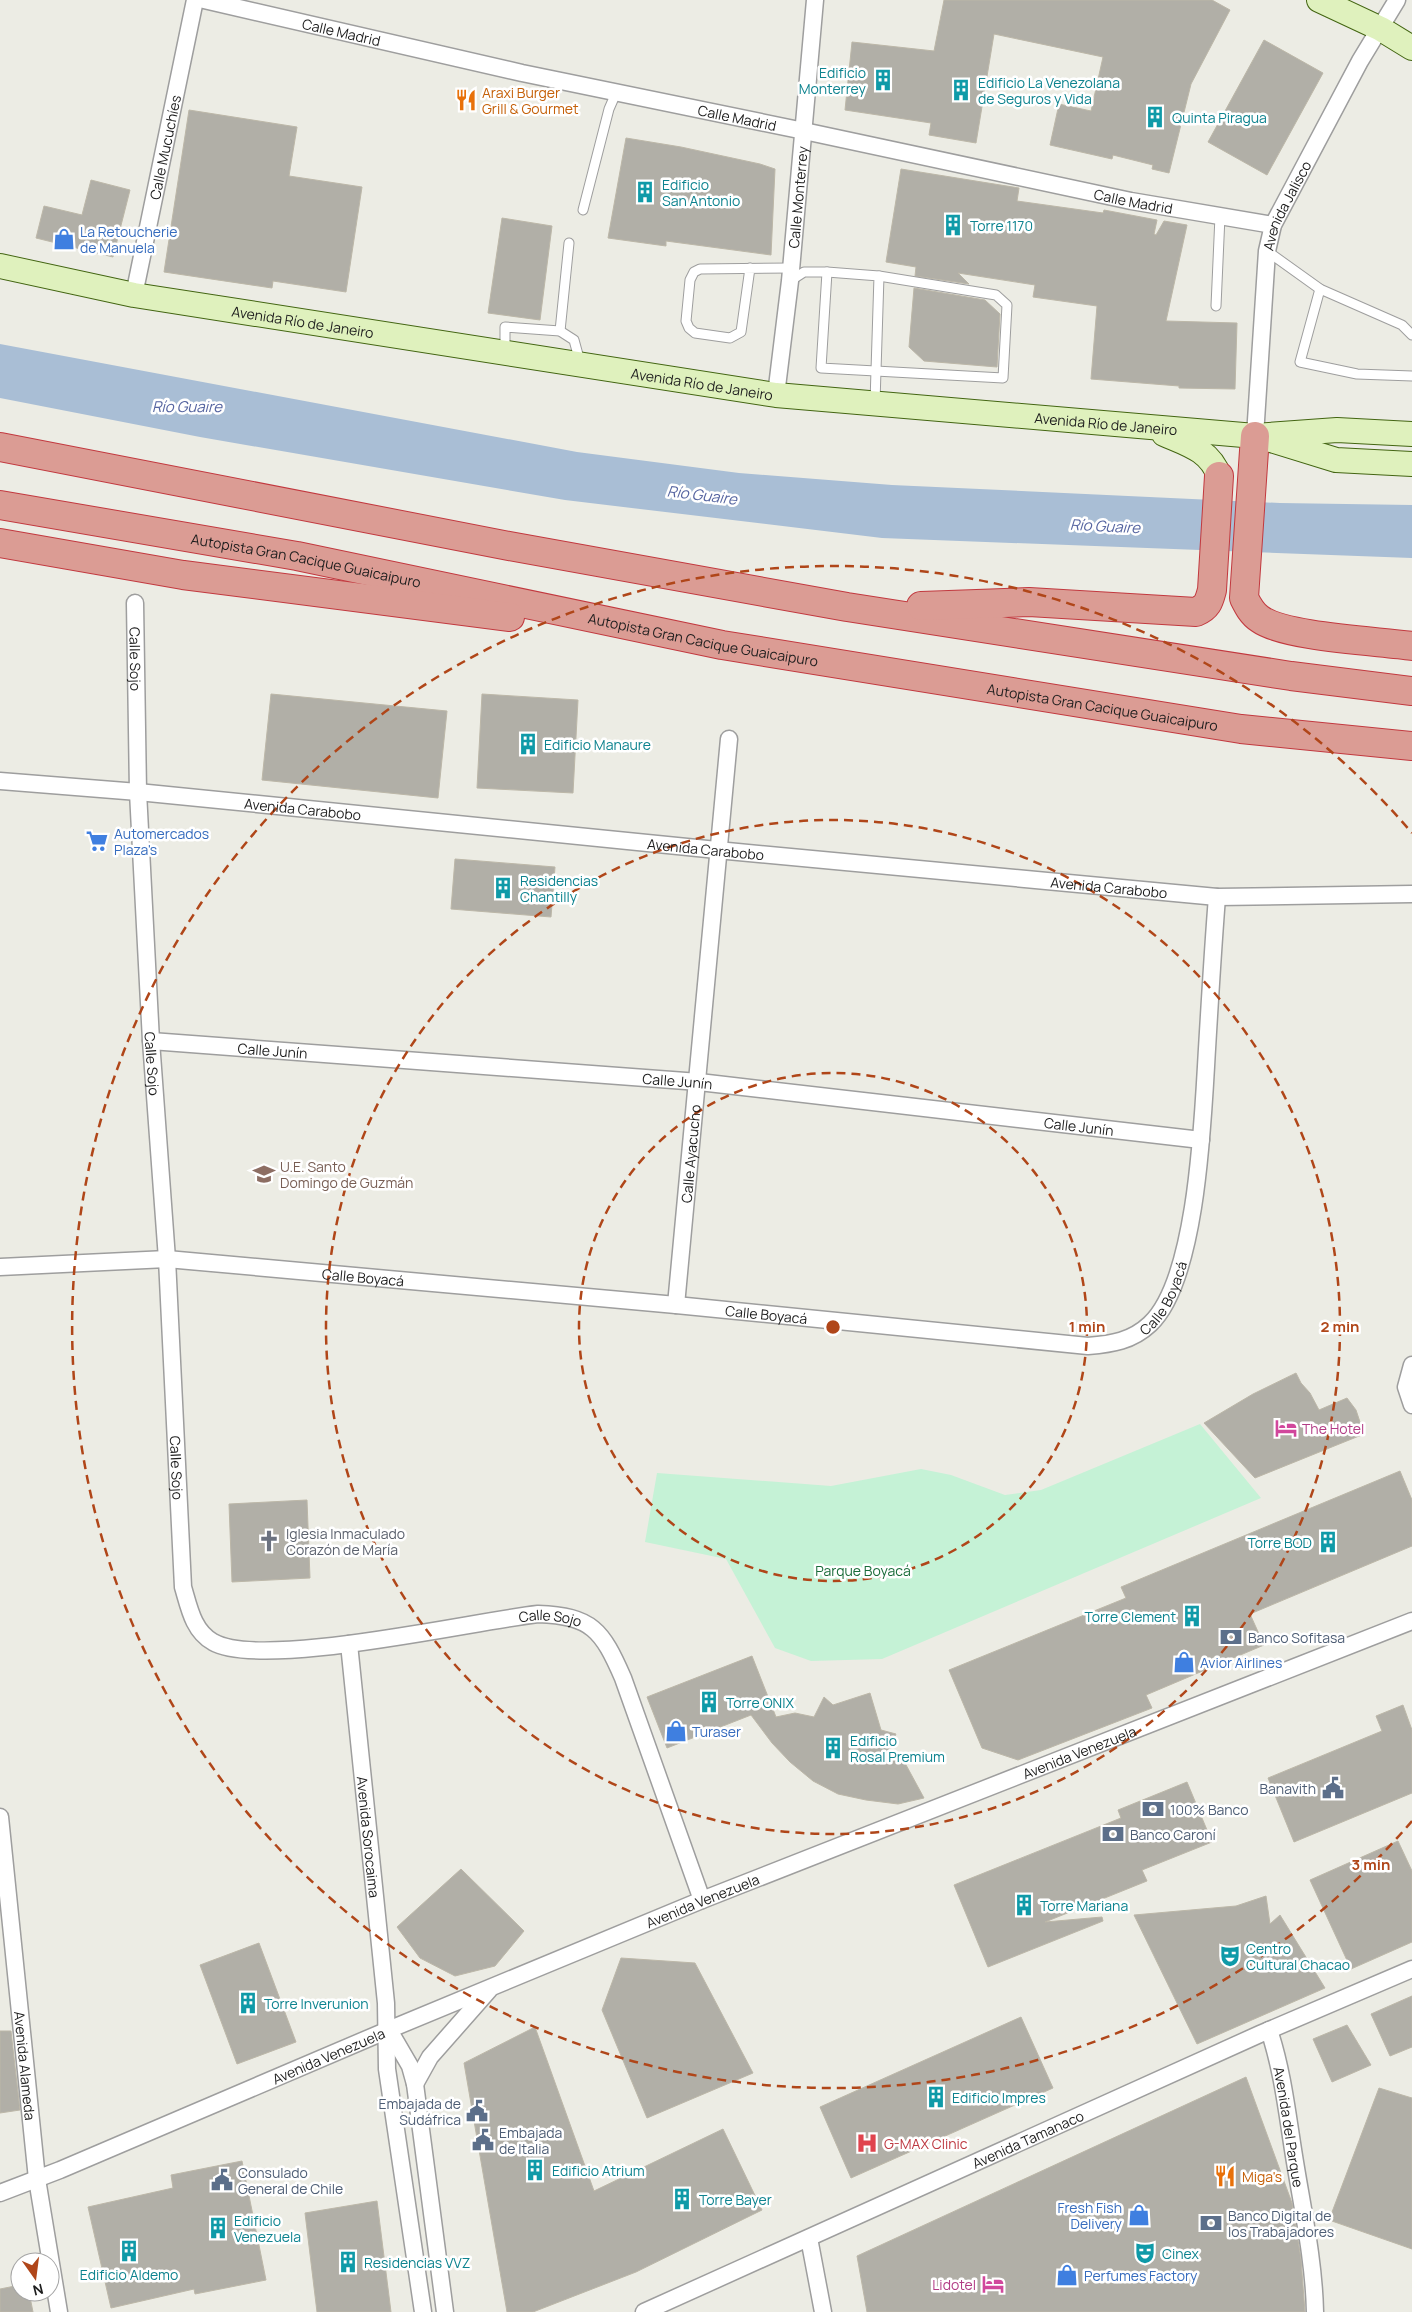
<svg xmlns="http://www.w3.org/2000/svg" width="1412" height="2312" font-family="Manrope,sans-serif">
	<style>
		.park { fill: #c5f2d6 }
		.water { fill: #a9bed5 }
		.building { fill: #b1afa7; stroke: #bcb7a8 }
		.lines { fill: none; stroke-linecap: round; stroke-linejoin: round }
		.lane-casing { stroke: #9e9e9e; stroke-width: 11 }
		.street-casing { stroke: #9e9e9e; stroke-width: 19 }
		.secondary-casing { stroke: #436512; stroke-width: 26 }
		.highway-casing { stroke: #c2393f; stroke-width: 30 }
		.lane { stroke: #fff; stroke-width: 9 }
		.street { stroke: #fff; stroke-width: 16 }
		.secondary { stroke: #dff1bd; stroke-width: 24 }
		.highway { stroke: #db9c94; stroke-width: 28 }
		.ring { fill: none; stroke: #b04619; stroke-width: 2.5; stroke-dasharray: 9 6 }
		.labels { text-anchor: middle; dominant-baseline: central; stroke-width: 5; stroke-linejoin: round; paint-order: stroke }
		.street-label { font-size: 14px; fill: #1d1d1d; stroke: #fff }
		.culture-label { font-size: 14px; fill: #0d838f; stroke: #fff; text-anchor: start }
		.food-label { font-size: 14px; fill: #c56008; stroke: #fff; text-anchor: start }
		.shop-label { font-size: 14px; fill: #366cbe; stroke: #fff; text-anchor: start }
		.education-label { font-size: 14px; fill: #785e54; stroke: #fff; text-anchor: start }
		.hotel-label { font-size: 14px; fill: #b23c85; stroke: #fff; text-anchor: start }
		.worship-label { font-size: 14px; fill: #5b616d; stroke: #fff; text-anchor: start }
		.park-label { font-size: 14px; fill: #196c39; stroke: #fff }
		.service-label { font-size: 14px; fill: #4e5e75; stroke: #fff; text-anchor: start }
		.health-label { font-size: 14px; fill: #be3a42; stroke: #fff; text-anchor: start }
		.water-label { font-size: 15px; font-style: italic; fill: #5564a0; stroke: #fff }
		.centre { fill: #b04619; stroke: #fff; stroke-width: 2.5 }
		.ring-label { font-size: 15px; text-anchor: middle; font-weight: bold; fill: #b04619; stroke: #fff; stroke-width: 5; stroke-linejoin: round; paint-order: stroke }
	</style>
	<rect width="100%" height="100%" fill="#ecece4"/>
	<path class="park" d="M1200,1424l61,74 -379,161 -71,2 -36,-13 -49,-89 -81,-17 12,-69 174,13 90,-17 30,6 54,20 36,-5z"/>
	<path class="water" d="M0,344l577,108 162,21 153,12 388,18 132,2v53l-530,-20 -317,-38 -365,-63 -200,-39z"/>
	<g class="building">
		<path d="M944,0h268l18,10 -39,74 -22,89 -17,-4 1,-4 -40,-10 -1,4 -62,-14 9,-41 32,7 12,-54 -109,-23 -18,109 -47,-8 2,-12 -86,-13 7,-68 82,9z"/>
		<path d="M1264,40l59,33 -56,102 -59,-33z"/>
		<path d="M189,110l108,17 -8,49 73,11 -16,105 -73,-11 -1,7 -108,-16z"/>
		<path d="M626,138l55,9 79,17 15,5 -4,86 -105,-14v5l-58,-8z"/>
		<path d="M901,169l118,19 -2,13 86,12 1,-3 53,10 -3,14 2,1 8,-14 23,4 -21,96 71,2 -2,66 -56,-1v-2l-88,-7 6,-73 -64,-9 2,-12 -77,-12 11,11 -54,-8 1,-9 -30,-5z"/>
		<path d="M91,180l39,10 -17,67 -77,-19 8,-32 38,9z"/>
		<path d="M502,218l50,8 -12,94 -52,-7z"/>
		<path d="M914,288l71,12 15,14 -3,53 -73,-6 -15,-14z"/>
		<path d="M271,694l176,17 -9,87 -176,-18z"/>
		<path d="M482,694l96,6 -5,93 -96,-5z"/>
		<path d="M455,859l100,8 -4,50 -100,-8z"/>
		<path d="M1296,1373l5,10 9,10 9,17 28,-12 9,12 8,24 -109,44 -51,-55 49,-29z"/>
		<path d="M1400,1471l12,29v46l-162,68 14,31 -118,50 6,13 -134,52 -36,-12 -33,-78 177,-72 -5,-11z"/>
		<path d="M307,1500l3,78 -78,4 -3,-78z"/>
		<path d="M752,1656l24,61 19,-4 19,4 10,-20 9,8 37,-12 11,37 15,4 -9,18 18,11 19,35 -26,6 -32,-4 -28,-6 -25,-13 -23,-19 -18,-19 -21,-28 -84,33 -20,-51z"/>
		<path d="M1403,1705l9,25v63l-118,49 -26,-64 114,-47 -6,-15z"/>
		<path d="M1187,1782l25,60 -70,28 5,11 -102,41 57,-5 1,4 -115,46 -34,-82 167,-67 -3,-8z"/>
		<path d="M1398,1841l14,30v71l-61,27 -41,-89z"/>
		<path d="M461,1869l63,62 -29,35 -40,10 -35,-18 -23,-31z"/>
		<path d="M1266,1896l4,28 10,-9 45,73 -128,56 -63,-129 102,-9z"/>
		<path d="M259,1943l37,99 -59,22 -37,-99z"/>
		<path d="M621,1958l74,5 58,110 -106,45 -45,-108z"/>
		<path d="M1412,1996v51l-22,9 -19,-42z"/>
		<path d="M1021,2017l32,71 -202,90 -31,-71z"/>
		<path d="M1347,2025l24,40 -39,17 -19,-43z"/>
		<path d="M535,2027l59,164 129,-62 39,81 -126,62 -103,40h-26l-43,-249z"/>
		<path d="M0,2031h11l9,79 -20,3z"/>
		<path d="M1246,2077l46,126 9,56 4,53h-438l-10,-56z"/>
		<path d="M1379,2088l33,10v151l-83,-29z"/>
		<path d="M242,2161l24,119 -71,14 -1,-5 -83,19 -23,-101 85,-19 -2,-13z"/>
		<path d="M377,2201l14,111h-74l-12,-99z"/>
		<path d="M20,2285v7h9l4,20h-33v-23z"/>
	</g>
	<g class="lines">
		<g class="lane-casing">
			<g id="lane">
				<path d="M583,210l26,-101 7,-16"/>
				<path d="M1267,251l53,38 82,36 10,10"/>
				<path d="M750,268l-9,64 -11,6 -35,-5 -6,-5 -3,-7 4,-41 4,-8 6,-3 91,-1"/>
				<path d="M827,272l-6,96 182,10 4,-73 -11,-10 -117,-19"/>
				<path d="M790,281l14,-9h23l52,4 -4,126"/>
				<path d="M1320,289l-20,73 57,12 55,2"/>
				<path d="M1216,306l4,-90"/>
				<path d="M560,331l9,-88"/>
				<path d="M505,352v-25l55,4 14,9 6,22"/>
			</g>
		</g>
		<g class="street-casing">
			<g id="street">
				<path id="s1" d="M204,0l318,73 282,58 327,70 142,24"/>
				<path id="s2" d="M134,295l61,-295"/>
				<path id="s3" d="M776,395l14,-114 25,-281"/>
				<path id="s4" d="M1255,436l12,-185 6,-26 87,-164 37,-61"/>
				<path id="s5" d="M135,603l3,189 13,249 16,218 16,328c6,20 10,44 30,55 48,28 261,-21 325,-28 54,2 64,16 85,64l79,222"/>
				<path id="s6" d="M0,781l138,11 579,58 500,47 195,-3"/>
				<path id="s7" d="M151,1041l548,41 502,58"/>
				<path id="s8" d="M0,1267l167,-8 509,46 412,41c24,-2 44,-5 62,-22 48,-45 53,-210 57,-275 3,-51 6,-102 10,-152"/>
				<path id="s9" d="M676,1305l53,-566"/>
				<path d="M1412,1365l-6,22 6,18"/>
				<path id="s10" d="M349,1644l37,359 1,66 36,243"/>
				<path id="s11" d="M0,1817l37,362 22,133"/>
				<path d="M389,2030l21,36 5,18 30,228"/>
				<path id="s12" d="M1269,2030c15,45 19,92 27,138 8,48 18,96 19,144"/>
				<path d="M415,2084l15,-27 59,-67"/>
				<path id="s13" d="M0,2193l60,-23 328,-140 314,-130 710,-279"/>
				<path d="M809,2238l14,74"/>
				<path id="s14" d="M644,2312l616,-278 152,-65"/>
			</g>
		</g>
		<g class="secondary-casing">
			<g id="secondary">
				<path d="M1319,0l62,29 31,19"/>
				<path id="s15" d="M0,266l134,29 642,100 479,41 82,-6 75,4"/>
				<path d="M1164,434c23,10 46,16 55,42"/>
				<path d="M1271,440l65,20 76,4"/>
			</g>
		</g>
		<g class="highway-casing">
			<g id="highway">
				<path d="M1255,436l-11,162c4,8 8,16 16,21 25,18 117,22 152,27"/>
				<path d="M0,447l509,99 338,61 444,69 121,15"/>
				<path id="s16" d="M0,505l297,51 425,89 519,84 171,17"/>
				<path d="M0,543l183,32 327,42"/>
				<path d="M921,606l108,-4 167,10c12,-5 13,-11 16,-22l7,-114"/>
			</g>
		</g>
		<use href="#lane" class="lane"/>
		<use href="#street" class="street"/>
		<use href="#secondary" class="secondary"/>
		<use href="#highway" class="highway"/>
	</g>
	<g class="ring">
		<circle cx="833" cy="1327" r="254"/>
		<circle cx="833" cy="1327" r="507"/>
		<path d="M1412 1821A761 761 0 1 1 1412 833"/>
	</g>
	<defs>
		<g id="building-bare" transform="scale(1.725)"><path d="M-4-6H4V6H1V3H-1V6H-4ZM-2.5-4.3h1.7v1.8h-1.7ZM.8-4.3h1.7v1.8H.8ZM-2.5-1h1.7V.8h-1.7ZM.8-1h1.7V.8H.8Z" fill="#0f9aa8" stroke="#fff" stroke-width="2.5" paint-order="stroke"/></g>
		<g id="restaurant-bare" transform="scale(1.725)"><path d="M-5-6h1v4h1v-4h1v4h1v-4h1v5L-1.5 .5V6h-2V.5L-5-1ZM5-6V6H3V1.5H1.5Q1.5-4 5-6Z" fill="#e8710a" stroke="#fff" stroke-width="2.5" paint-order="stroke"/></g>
		<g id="shop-bare" transform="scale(1.725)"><path d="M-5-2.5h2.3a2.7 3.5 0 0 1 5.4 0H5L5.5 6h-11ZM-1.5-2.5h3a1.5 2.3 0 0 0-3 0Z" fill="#3f7fe0" stroke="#fff" stroke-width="2.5" paint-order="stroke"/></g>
		<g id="supermarket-bare" transform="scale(1.725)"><path d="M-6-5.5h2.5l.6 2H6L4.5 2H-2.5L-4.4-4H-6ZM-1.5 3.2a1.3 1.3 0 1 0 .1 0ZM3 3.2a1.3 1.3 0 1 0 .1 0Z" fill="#3f7fe0" stroke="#fff" stroke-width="2.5" paint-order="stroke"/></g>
		<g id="school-bare" transform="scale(1.725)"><path d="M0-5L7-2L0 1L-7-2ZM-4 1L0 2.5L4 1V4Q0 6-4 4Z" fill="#8d6e63" stroke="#fff" stroke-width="2.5" paint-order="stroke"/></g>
		<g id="hotel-bare" transform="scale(1.725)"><path d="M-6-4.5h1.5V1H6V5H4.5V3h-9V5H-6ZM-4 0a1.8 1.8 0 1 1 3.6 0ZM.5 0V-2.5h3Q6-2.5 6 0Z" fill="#d1479c" stroke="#fff" stroke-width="2.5" paint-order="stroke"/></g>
		<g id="church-bare" transform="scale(1.725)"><path d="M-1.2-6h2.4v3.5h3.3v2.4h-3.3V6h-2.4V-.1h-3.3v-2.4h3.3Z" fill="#6b7280" stroke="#fff" stroke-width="2.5" paint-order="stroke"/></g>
		<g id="bank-bare" transform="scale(1.725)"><path d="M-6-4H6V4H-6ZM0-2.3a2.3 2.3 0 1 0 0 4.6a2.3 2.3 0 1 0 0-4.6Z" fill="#5c6f8a" stroke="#fff" stroke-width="2.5" paint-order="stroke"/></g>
		<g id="civic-bare" transform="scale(1.725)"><path d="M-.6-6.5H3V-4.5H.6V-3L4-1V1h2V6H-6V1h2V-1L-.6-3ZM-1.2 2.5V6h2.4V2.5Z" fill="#5c6f8a" stroke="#fff" stroke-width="2.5" paint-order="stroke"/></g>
		<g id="theatre-bare" transform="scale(1.725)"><path d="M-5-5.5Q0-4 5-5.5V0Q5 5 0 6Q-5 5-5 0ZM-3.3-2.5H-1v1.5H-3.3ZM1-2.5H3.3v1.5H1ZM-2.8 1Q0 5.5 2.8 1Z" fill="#0f9aa8" stroke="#fff" stroke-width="2.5" paint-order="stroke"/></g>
		<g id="hospital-bare" transform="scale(1.725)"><path d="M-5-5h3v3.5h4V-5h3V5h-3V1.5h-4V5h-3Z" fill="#e0444e" stroke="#fff" stroke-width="2.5" paint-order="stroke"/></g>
	</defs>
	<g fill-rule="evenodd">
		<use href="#building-bare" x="883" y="80"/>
		<use href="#building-bare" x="961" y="90"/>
		<use href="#restaurant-bare" x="466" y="100"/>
		<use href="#building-bare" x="1155" y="117"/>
		<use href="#building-bare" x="645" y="192"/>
		<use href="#building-bare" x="953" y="225"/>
		<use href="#shop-bare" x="64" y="239"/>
		<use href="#building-bare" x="528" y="744"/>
		<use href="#supermarket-bare" x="97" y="841"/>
		<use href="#building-bare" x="503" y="888"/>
		<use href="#school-bare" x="264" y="1174"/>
		<use href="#hotel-bare" x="1286" y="1428"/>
		<use href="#church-bare" x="269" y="1541"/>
		<use href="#building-bare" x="1328" y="1542"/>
		<use href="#building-bare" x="1192" y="1616"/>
		<use href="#bank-bare" x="1231" y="1637"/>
		<use href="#shop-bare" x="1184" y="1662"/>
		<use href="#building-bare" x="709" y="1702"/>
		<use href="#shop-bare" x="676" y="1731"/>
		<use href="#building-bare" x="833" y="1748"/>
		<use href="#civic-bare" x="1333" y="1788"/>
		<use href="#bank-bare" x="1153" y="1809"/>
		<use href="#bank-bare" x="1113" y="1834"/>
		<use href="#building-bare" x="1024" y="1905"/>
		<use href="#theatre-bare" x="1230" y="1956"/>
		<use href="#building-bare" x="248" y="2003"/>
		<use href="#building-bare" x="936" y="2097"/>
		<use href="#civic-bare" x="477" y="2111"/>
		<use href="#civic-bare" x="483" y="2140"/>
		<use href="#hospital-bare" x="867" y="2143"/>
		<use href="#building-bare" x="535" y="2170"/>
		<use href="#restaurant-bare" x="1225" y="2176"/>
		<use href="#civic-bare" x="222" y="2180"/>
		<use href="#building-bare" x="682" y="2199"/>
		<use href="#shop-bare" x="1139" y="2215"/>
		<use href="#bank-bare" x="1211" y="2223"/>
		<use href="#building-bare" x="218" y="2228"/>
		<use href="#building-bare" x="129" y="2251"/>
		<use href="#theatre-bare" x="1145" y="2253"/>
		<use href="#building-bare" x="348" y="2262"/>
		<use href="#shop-bare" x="1067" y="2275"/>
		<use href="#hotel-bare" x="993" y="2284"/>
	</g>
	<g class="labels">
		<g class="street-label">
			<text stroke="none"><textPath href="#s1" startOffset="141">Calle Madrid</textPath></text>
			<text stroke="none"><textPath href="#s1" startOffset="546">Calle Madrid</textPath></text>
			<text stroke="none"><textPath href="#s2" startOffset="151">Calle Mucuchíes</textPath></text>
			<text stroke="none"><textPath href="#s3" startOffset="199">Calle Monterrey</textPath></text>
			<text stroke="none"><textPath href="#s1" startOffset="951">Calle Madrid</textPath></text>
			<text stroke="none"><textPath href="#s4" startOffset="235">Avenida Jalisco</textPath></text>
			<text stroke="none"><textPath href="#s15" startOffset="308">Avenida Río de Janeiro</textPath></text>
			<text stroke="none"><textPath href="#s15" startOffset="712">Avenida Río de Janeiro</textPath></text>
			<text stroke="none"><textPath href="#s15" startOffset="1118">Avenida Río de Janeiro</textPath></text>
			<text stroke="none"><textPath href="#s16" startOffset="311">Autopista Gran Cacique Guaicaipuro</textPath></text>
			<text stroke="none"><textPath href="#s16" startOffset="716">Autopista Gran Cacique Guaicaipuro</textPath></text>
			<text stroke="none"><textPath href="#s5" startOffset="56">Calle Sojo</textPath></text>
			<text stroke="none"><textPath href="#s16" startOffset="1121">Autopista Gran Cacique Guaicaipuro</textPath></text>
			<text stroke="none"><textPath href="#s6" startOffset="304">Avenida Carabobo</textPath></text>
			<text stroke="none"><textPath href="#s6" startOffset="709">Avenida Carabobo</textPath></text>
			<text stroke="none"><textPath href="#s6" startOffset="1114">Avenida Carabobo</textPath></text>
			<text stroke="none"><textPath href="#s7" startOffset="122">Calle Junín</textPath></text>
			<text stroke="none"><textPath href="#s5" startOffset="461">Calle Sojo</textPath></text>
			<text stroke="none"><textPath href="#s7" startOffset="528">Calle Junín</textPath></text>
			<text stroke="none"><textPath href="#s7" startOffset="932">Calle Junín</textPath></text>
			<text stroke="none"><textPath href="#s9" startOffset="152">Calle Ayacucho</textPath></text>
			<text stroke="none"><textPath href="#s8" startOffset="364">Calle Boyacá</textPath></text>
			<text stroke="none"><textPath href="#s8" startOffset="1189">Calle Boyacá</textPath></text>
			<text stroke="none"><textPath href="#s8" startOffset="769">Calle Boyacá</textPath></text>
			<text stroke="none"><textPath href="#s5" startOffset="866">Calle Sojo</textPath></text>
			<text stroke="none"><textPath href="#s5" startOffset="1391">Calle Sojo</textPath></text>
			<text stroke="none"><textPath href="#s13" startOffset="1166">Avenida Venezuela</textPath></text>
			<text stroke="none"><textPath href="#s10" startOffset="194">Avenida Sorocaima</textPath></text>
			<text stroke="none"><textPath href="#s13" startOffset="761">Avenida Venezuela</textPath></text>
			<text stroke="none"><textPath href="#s13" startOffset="356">Avenida Venezuela</textPath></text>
			<text stroke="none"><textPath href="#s11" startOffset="250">Avenida Alameda</textPath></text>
			<text stroke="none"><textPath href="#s12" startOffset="99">Avenida del Parque</textPath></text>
			<text stroke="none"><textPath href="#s14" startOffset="421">Avenida Tamanaco</textPath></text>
		</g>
		<g class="culture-label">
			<text x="866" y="72" text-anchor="end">Edificio<tspan x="866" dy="16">Monterrey</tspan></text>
			<text x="978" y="82">Edificio La Venezolana<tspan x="978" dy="16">de Seguros y Vida</tspan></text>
			<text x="1172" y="117">Quinta Piragua</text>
			<text x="662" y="184">Edificio<tspan x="662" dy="16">San Antonio</tspan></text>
			<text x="970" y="225">Torre 1170</text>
			<text x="544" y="744">Edificio Manaure</text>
			<text x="520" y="880">Residencias<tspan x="520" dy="16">Chantilly</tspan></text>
			<text x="1312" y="1542" text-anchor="end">Torre BOD</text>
			<text x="1176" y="1616" text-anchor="end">Torre Clement</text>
			<text x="726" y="1702">Torre ONIX</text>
			<text x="850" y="1740">Edificio<tspan x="850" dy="16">Rosal Premium</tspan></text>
			<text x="1040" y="1905">Torre Mariana</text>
			<text x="1246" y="1948">Centro<tspan x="1246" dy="16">Cultural Chacao</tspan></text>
			<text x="264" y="2003">Torre Inverunion</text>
			<text x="952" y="2097">Edificio Impres</text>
			<text x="552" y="2170">Edificio Atrium</text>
			<text x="699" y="2199">Torre Bayer</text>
			<text x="234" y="2220">Edificio<tspan x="234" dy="16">Venezuela</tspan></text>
			<text x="1162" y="2253">Cinex</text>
			<text x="364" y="2262">Residencias VVZ</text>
			<text x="129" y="2274" text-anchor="middle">Edificio Aldemo</text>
		</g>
		<g class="food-label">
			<text x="482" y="92">Araxi Burger<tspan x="482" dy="16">Grill &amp; Gourmet</tspan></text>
			<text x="1242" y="2176">Miga's</text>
		</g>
		<g class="shop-label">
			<text x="80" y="231">La Retoucherie<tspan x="80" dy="16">de Manuela</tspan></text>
			<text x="114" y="833">Automercados<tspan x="114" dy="16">Plaza's</tspan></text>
			<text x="1200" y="1662">Avior Airlines</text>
			<text x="692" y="1731">Turaser</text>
			<text x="1122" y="2207" text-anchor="end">Fresh Fish<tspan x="1122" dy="16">Delivery</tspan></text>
			<text x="1084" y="2275">Perfumes Factory</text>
		</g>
		<g class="education-label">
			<text x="280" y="1166">U.E. Santo<tspan x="280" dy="16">Domingo de Guzmán</tspan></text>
		</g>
		<g class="hotel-label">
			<text x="1302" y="1428">The Hotel</text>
			<text x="976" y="2284" text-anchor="end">Lidotel</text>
		</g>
		<g class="worship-label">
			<text x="286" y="1533">Iglesia Inmaculado<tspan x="286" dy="16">Corazón de María</tspan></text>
		</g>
		<g class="park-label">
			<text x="863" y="1570">Parque Boyacá</text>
		</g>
		<g class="service-label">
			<text x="1248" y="1637">Banco Sofitasa</text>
			<text x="1316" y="1788" text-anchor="end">Banavith</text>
			<text x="1170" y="1809">100% Banco</text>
			<text x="1130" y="1834">Banco Caroní</text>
			<text x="461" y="2103" text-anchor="end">Embajada de<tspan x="461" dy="16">Sudáfrica</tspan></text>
			<text x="499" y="2132">Embajada<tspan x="499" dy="16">de Italia</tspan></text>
			<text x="238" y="2172">Consulado<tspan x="238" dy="16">General de Chile</tspan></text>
			<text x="1228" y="2215">Banco Digital de<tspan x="1228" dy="16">los Trabajadores</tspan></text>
		</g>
		<g class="health-label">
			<text x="884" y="2143">G-MAX Clinic</text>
		</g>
		<g class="water-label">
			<text x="187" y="406">Río Guaire</text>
			<text transform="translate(702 495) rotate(7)">Río Guaire</text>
			<text transform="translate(1105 526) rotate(3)">Río Guaire</text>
		</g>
	</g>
	<circle cx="833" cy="1327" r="8" class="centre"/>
	<g class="ring-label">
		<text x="1087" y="1332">1 min</text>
		<text x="1340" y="1332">2 min</text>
		<text x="1371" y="1870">3 min</text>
	</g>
	<g transform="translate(35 2277) rotate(166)"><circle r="24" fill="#ffffff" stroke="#a5a5a5"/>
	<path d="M0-4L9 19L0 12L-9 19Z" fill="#b04619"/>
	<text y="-8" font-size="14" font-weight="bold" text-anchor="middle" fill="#1d1d1d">N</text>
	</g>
</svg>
